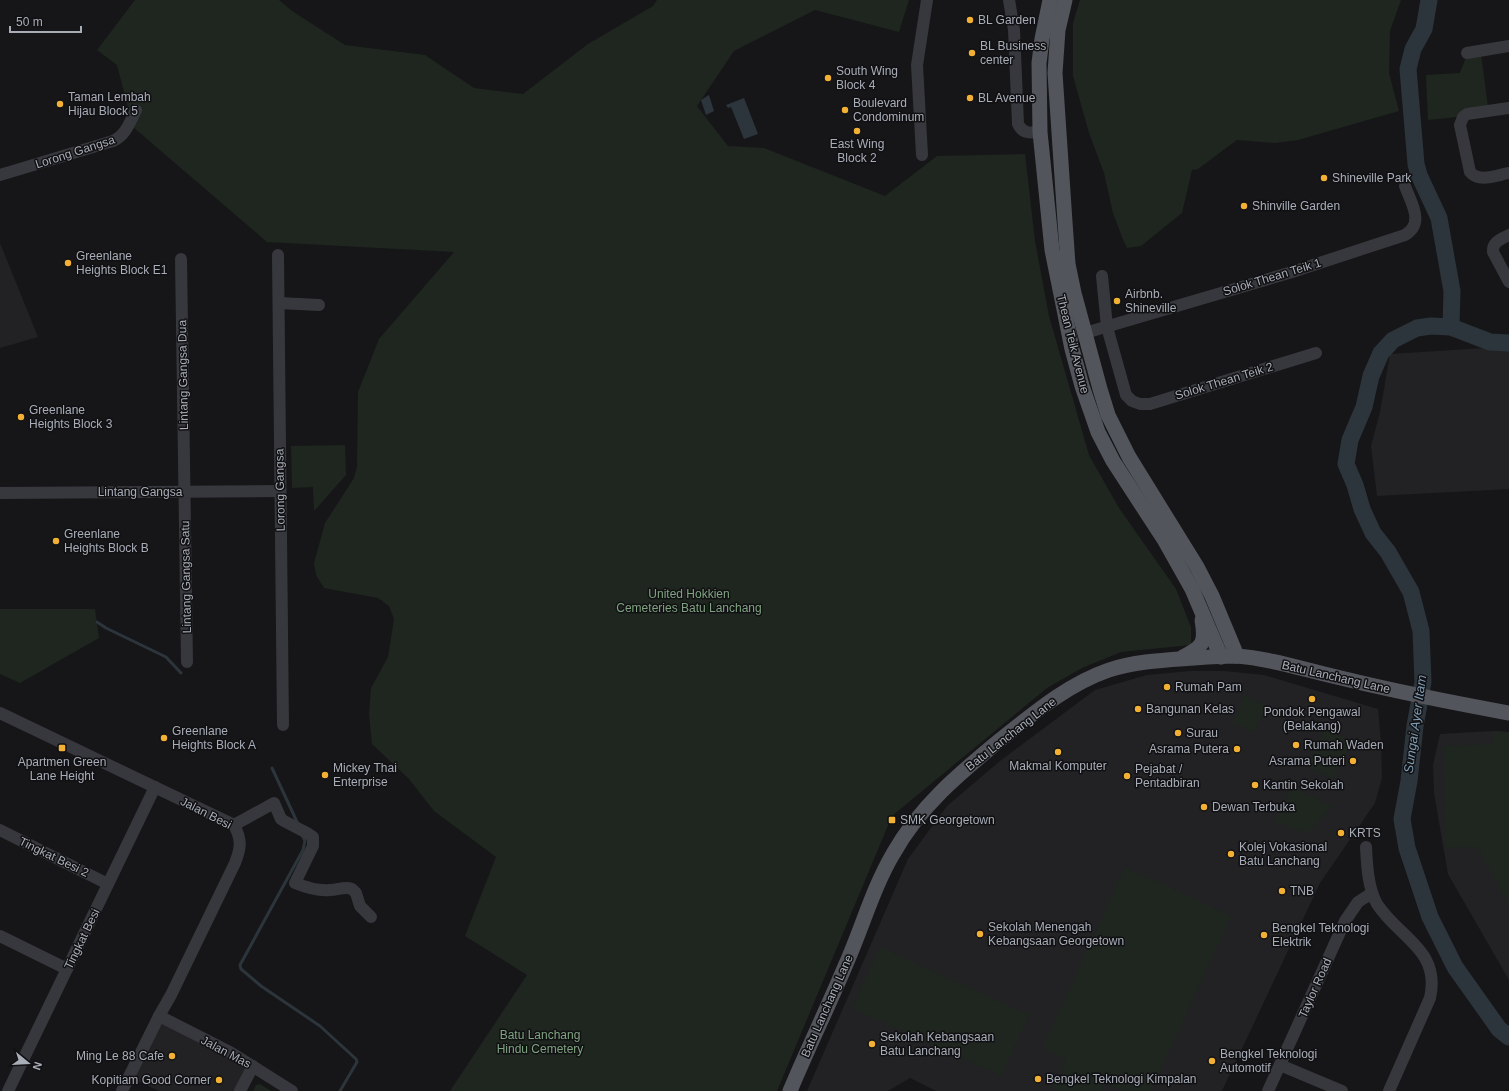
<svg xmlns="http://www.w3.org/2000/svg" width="1509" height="1091" font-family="Helvetica,sans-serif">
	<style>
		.built { fill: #222225 }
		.green { fill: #1e261f }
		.water { fill: #2c353c }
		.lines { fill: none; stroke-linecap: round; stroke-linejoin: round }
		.stream { stroke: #2c353c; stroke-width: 3 }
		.river { stroke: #2c353c; stroke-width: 17 }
		.minor { stroke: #37383d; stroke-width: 12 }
		.major { stroke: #53555c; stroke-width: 15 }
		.poi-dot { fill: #f2b134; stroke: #111113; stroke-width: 1.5 }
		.labels { text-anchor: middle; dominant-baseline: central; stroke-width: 3; stroke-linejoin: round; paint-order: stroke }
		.poi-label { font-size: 12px; fill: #a8adb8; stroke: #111113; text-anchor: start }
		.street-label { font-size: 12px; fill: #a8adb8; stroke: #111113 }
		.park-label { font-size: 12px; fill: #7fa381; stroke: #111113 }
		.water-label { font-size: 13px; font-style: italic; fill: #7f9bb3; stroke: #111113 }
	</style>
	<rect width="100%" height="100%" fill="#161618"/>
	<g class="built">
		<path d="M0,243l38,94 -38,11z"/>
		<path d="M1485,348h24v141l-132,7 -6,-50 9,-34 10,-58z"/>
		<path d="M1191,671h34l39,4 114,34 3,33 1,36 -7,25 -55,80 -98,208h-286l-26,-13 -22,13h-81l101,-232 39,-53 53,-45 95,-71 52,-15z"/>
		<path d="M1493,731l16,1v248l-61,-106 -14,-81 -1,-28 7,-31z"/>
		<path d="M159,1016l94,50 -13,25h-81l-30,-14z"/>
	</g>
	<g class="green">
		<path d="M135,0h144l13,11 53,34 80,10 49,33 49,6 65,-50 65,-38 4,-6h252l-10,32 -84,-22 -81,41 -37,55 31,40 36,2 121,48 52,-40 88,-2 10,87 14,75 40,139 30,53 57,81 15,38v18l-70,7 -39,16 -35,20 -155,128 -115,275h-327l77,-116 -62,-39 31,-79 -62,-46 -25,-32 -37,-35 -3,-30 2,-26 17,-31 6,-38 -5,-13 -11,-8 -54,-10 -8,-13 -2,-12 11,-40 29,-45 3,-11 1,-75 21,-53 75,-87 -187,-10 -134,-115 -16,-62 -20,-15z"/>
		<path d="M1080,0h321l-11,31 -1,42 10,38 -101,29 -23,3 -38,-3 -39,29 -6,1 -10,43 -41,33 -14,2 -5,-11 -9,-24 -9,-40 -15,-40 -16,-57v-53z"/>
		<path d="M1481,54l7,53 -31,10 -29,3 -2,-45 34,-2 6,-16z"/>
		<path d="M345,445l1,30 -32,36 -1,-24 -21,1 -1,-42z"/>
		<path d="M0,609h95l4,29 -79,45 -20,-9z"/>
		<path d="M1245,696l22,10 -13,26 -21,-10z"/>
		<path d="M1325,729l26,13 -18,37 -26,-12z"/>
		<path d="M1493,731l16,1v174l-31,-59 -32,1 -2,-102 50,-2z"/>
		<path d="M1291,786l41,20 -24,28 -34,-13z"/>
		<path d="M1125,867l106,49 -80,175h-28l-18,-8 -4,8h-44l-4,-2 13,-30 -23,-11z"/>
		<path d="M880,947l149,68 -28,61 -149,-68z"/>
		<path d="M260,1084l11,7h-18l3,-6z"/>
	</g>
	<g class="water">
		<path d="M709,95l5,16 -8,4 -5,-15z"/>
		<path d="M744,98l14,36 -14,5 -13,-32 -3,1 -2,-3z"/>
	</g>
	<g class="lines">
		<g class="stream">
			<path d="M97,622l9,6 60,29 15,16"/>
			<path d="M272,768l26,56"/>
			<path d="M302,835l3,6 -2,9 -63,115 1,4 20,17 59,40 36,33 1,3 -17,29"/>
		</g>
		<g class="river">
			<path d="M1429,0l-5,29 -11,20 -5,20 8,95 3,11 20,43 13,73 -1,36"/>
			<path d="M1509,343l-19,-1 -39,-15 -20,-1 -14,2 -24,12 -12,13 -10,23 -7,31 -14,33 -4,24 9,21 7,24 11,24 15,19 23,40 10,39 2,51 -8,44 -6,55 -7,38 5,29 23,69 25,50 44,62 10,8"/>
		</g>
		<g class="minor">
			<path d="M1009,0l5,30 4,94c5,10 12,9 22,8"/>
			<path d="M1467,53l42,-7"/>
			<path d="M1509,108l-42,6 -4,3 -3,8 10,47c9,11 27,3 39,1"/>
			<path d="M922,155l-5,-90 10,-65"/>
			<path d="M0,175l113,-34c13,-6 17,-19 23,-31"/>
			<path d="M1509,235c-8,4 -17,7 -16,17l16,30"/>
			<path d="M278,255l5,470"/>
			<path d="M181,259l6,403"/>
			<path d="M1102,276l5,51 19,68 6,6 8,3h10l166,-51"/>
			<path d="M279,303l40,2"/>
			<path d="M1085,333l207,-61 113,-37c20,-12 6,-32 0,-49"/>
			<path d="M0,493l280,-2"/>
			<path d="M0,713l234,112c8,15 7,23 1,38l-64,132 -12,21 -37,75"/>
			<path d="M234,825l40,-22 7,16 3,2 23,12 6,4v9l-18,37c12,5 22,8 35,7 8,0 15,-4 22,-1l4,4 4,13 11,11"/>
			<path d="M0,830l108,54"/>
			<path d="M1366,847c1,19 2,41 11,57 22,34 64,46 53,94l-41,93"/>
			<path d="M0,936l67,33"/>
			<path d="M159,1016l71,36 62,39"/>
			<path d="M1280,1065l62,26"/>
			<path d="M8,1091l147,-304"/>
			<path d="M240,1091l13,-25"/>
			<path d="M1268,1091l77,-170 13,-19 14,-9"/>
		</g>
		<g class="major">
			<path d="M1050,0l-8,39 -3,24 1,69 12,118 20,99 10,37 16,46 15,29 52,80 27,48 29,68"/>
			<path d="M1065,0l-7,30 -3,43 10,149 3,42 6,29 26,96 8,26 21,42 68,110 15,29 25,60"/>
			<path d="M1183,657c20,-10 23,-14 19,-37"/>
			<path d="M790,1091c18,-43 38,-84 56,-127 16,-36 27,-76 47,-110 26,-47 67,-81 107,-114 34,-27 68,-56 109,-70 27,-9 57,-10 85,-12 14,-1 29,-2 43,-2 33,2 75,16 108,23 54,13 109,24 164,34"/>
		</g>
	</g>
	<g class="poi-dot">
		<circle cx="970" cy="20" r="4"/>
		<circle cx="972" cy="53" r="4"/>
		<circle cx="828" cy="78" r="4"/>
		<circle cx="970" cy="98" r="4"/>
		<circle cx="60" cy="104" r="4"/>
		<circle cx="845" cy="110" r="4"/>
		<circle cx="857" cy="131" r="4"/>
		<circle cx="1324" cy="178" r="4"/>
		<circle cx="1244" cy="206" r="4"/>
		<circle cx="68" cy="263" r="4"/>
		<circle cx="1117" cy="301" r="4"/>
		<circle cx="21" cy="417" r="4"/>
		<circle cx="56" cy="541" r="4"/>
		<circle cx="1167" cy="687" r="4"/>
		<circle cx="1312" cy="699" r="4"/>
		<circle cx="1138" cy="709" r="4"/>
		<circle cx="1178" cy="733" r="4"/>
		<circle cx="164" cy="738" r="4"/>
		<circle cx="1296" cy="745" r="4"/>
		<rect x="58" y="744" width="8" height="8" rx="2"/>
		<circle cx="1237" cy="749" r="4"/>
		<circle cx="1058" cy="752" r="4"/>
		<circle cx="1353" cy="761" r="4"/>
		<circle cx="325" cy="775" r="4"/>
		<circle cx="1127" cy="776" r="4"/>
		<circle cx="1255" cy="785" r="4"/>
		<circle cx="1204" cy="807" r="4"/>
		<rect x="888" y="816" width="8" height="8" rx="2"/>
		<circle cx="1341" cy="833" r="4"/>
		<circle cx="1231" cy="854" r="4"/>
		<circle cx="1282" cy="891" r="4"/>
		<circle cx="980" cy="934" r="4"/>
		<circle cx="1264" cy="935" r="4"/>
		<circle cx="872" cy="1044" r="4"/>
		<circle cx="172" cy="1056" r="4"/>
		<circle cx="1212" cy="1061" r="4"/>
		<circle cx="1038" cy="1079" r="4"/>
		<circle cx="219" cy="1080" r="4"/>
	</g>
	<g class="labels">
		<g class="poi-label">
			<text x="978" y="20">BL Garden</text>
			<text x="980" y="46">BL Business<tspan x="980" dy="14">center</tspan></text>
			<text x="836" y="71">South Wing<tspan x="836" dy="14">Block 4</tspan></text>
			<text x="68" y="97">Taman Lembah<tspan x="68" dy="14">Hijau Block 5</tspan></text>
			<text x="978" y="98">BL Avenue</text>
			<text x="853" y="103">Boulevard<tspan x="853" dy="14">Condominum</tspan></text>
			<text x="857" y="144" text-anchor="middle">East Wing<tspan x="857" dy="14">Block 2</tspan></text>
			<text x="1332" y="178">Shineville Park</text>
			<text x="1252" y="206">Shinville Garden</text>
			<text x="76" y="256">Greenlane<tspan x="76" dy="14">Heights Block E1</tspan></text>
			<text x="1125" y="294">Airbnb.<tspan x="1125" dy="14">Shineville</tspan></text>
			<text x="29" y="410">Greenlane<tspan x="29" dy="14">Heights Block 3</tspan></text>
			<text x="64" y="534">Greenlane<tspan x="64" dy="14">Heights Block B</tspan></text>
			<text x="1175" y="687">Rumah Pam</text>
			<text x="1146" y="709">Bangunan Kelas</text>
			<text x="1312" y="712" text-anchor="middle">Pondok Pengawal<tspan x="1312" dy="14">(Belakang)</tspan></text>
			<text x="172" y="731">Greenlane<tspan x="172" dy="14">Heights Block A</tspan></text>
			<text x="1186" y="733">Surau</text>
			<text x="1304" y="745">Rumah Waden</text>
			<text x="1229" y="749" text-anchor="end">Asrama Putera</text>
			<text x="1345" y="761" text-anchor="end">Asrama Puteri</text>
			<text x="62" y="762" text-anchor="middle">Apartmen Green<tspan x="62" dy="14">Lane Height</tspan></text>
			<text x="1058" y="766" text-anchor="middle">Makmal Komputer</text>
			<text x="333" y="768">Mickey Thai<tspan x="333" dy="14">Enterprise</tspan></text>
			<text x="1135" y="769">Pejabat /<tspan x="1135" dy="14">Pentadbiran</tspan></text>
			<text x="1263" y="785">Kantin Sekolah</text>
			<text x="1212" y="807">Dewan Terbuka</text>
			<text x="900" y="820">SMK Georgetown</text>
			<text x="1349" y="833">KRTS</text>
			<text x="1239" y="847">Kolej Vokasional<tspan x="1239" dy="14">Batu Lanchang</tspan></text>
			<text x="1290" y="891">TNB</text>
			<text x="988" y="927">Sekolah Menengah<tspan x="988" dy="14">Kebangsaan Georgetown</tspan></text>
			<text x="1272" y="928">Bengkel Teknologi<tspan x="1272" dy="14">Elektrik</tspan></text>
			<text x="880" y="1037">Sekolah Kebangsaan<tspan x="880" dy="14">Batu Lanchang</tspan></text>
			<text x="1220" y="1054">Bengkel Teknologi<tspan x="1220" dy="14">Automotif</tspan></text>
			<text x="164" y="1056" text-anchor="end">Ming Le 88 Cafe</text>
			<text x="1046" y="1079">Bengkel Teknologi Kimpalan</text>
			<text x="211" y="1080" text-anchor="end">Kopitiam Good Corner</text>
		</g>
		<g class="street-label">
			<text transform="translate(75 152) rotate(-18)">Lorong Gangsa</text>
			<text transform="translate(1272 277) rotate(-17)">Solok Thean Teik 1</text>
			<text transform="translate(1073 344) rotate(76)">Thean Teik Avenue</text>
			<text transform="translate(183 375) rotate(-91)">Lintang Gangsa Dua</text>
			<text transform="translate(1224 381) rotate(-17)">Solok Thean Teik 2</text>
			<text transform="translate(280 490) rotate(-91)">Lorong Gangsa</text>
			<text x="140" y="492">Lintang Gangsa</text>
			<text transform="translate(186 577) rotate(-91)">Lintang Gangsa Satu</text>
			<text transform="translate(1336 677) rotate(13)">Batu Lanchang Lane</text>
			<text transform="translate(1011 734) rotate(-38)">Batu Lanchang Lane</text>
			<text transform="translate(206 813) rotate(27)">Jalan Besi</text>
			<text transform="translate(54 857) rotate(26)">Tingkat Besi 2</text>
			<text transform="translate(82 939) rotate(-64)">Tingkat Besi</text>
			<text transform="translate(1315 988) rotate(-66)">Taylor Road</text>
			<text transform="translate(827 1006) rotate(-66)">Batu Lanchang Lane</text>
			<text transform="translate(226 1052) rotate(28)">Jalan Mas</text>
		</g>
		<g class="park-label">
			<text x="689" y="594">United Hokkien<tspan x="689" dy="14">Cemeteries Batu Lanchang</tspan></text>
			<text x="540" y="1035">Batu Lanchang<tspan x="540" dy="14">Hindu Cemetery</tspan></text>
		</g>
		<g class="water-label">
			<text transform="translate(1415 724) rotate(-82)">Sungai Ayer Itam</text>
		</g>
	</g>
	<g transform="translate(28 1063) rotate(108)" stroke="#111113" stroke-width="3" paint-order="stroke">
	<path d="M0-3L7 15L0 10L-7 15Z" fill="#a8adb8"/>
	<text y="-6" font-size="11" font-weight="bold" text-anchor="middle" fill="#a8adb8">N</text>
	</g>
	<path d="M10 26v6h71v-6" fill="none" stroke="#a8adb8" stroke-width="2"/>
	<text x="16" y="26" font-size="12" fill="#a8adb8" stroke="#111113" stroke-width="3" paint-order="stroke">50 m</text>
</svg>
